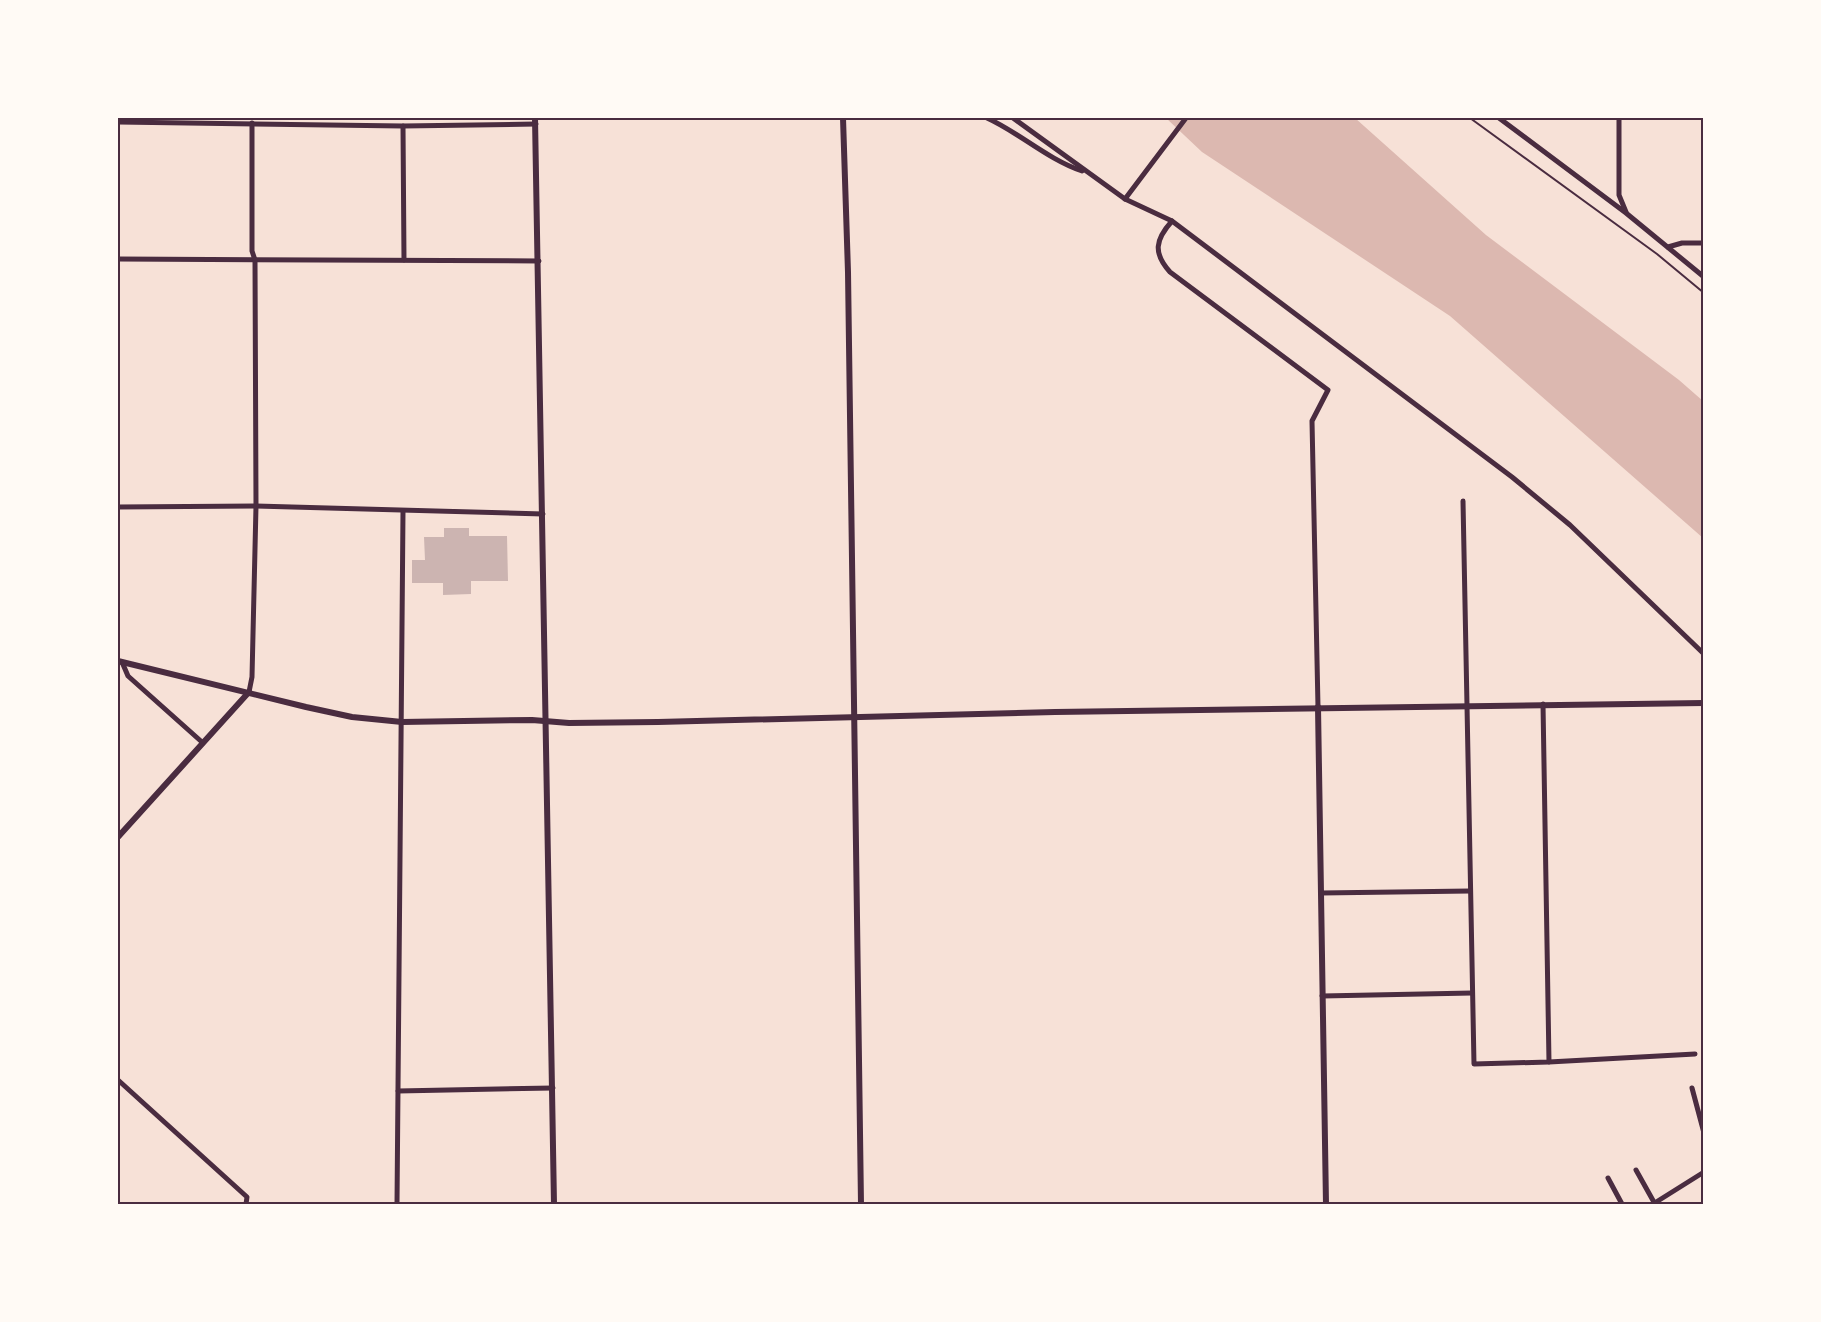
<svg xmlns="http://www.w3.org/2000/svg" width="1821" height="1322" font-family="'Golos Text',sans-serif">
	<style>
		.water { fill: #dcb8b0 }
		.building { fill: #ccb4b1 }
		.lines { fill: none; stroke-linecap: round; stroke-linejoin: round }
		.path { stroke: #4a2c40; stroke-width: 2 }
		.minor { stroke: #4a2c40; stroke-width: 5 }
		.tertiary { stroke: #4a2c40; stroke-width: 6 }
		.neatline { fill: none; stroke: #4a2c40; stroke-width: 2 }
	</style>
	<rect width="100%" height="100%" fill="#f7e1d7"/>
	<path class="water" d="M1166,118h189l131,117 193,145 24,21v137l-253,-222 -248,-164z"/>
	<path class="building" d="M444,528h25v8h38l1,45h-37v13l-28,1v-12h-31v-23h13l-1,-23h20z"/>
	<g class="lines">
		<path class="path" d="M1470,118l187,136 47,39"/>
		<g class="minor">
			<path d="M987,118c33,15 60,41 95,53"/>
			<path d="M1013,118l112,81 47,22 340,256 58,48 134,129"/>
			<path d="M1499,118l127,95 78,64"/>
			<path d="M1619,118v77l7,17"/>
			<path d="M118,122l285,4 133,-2"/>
			<path d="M403,126l1,134"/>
			<path d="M1125,199l61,-81"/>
			<path d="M1172,221c-17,19 -19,32 -2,51l158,118 -16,31 6,286"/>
			<path d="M1668,247l14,-4h22"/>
			<path d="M118,259l421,2"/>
			<path d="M1463,501l11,563 75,-2 146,-8"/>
			<path d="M118,507l138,-1 287,8"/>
			<path d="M122,662l6,14 75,67"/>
			<path d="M249,692l3,-15 4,-171 -1,-246 -3,-9v-128"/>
			<path d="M1543,704l6,358"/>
			<path d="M1321,893l149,-2"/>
			<path d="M1322,996l150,-3"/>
			<path d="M118,1080l129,117 -1,7"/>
			<path d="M1692,1088l12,45"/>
			<path d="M398,1091l155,-3"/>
			<path d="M1636,1170l19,34"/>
			<path d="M1608,1178l14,26"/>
			<path d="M397,1204l6,-693"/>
			<path d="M1653,1204l51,-32"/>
		</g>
		<g class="tertiary">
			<path d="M535,118l19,1086"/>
			<path d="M843,118l5,154 13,932"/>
			<path d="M118,661l188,46 46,10 50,5 130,-2 37,3 89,-1 397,-10 649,-9"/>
			<path d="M1318,707l8,497"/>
			<path d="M118,837l131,-145"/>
		</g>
	</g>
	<rect width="1821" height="1322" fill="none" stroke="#fffaf5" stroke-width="238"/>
	<rect x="119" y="119" width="1583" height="1084" class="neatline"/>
</svg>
